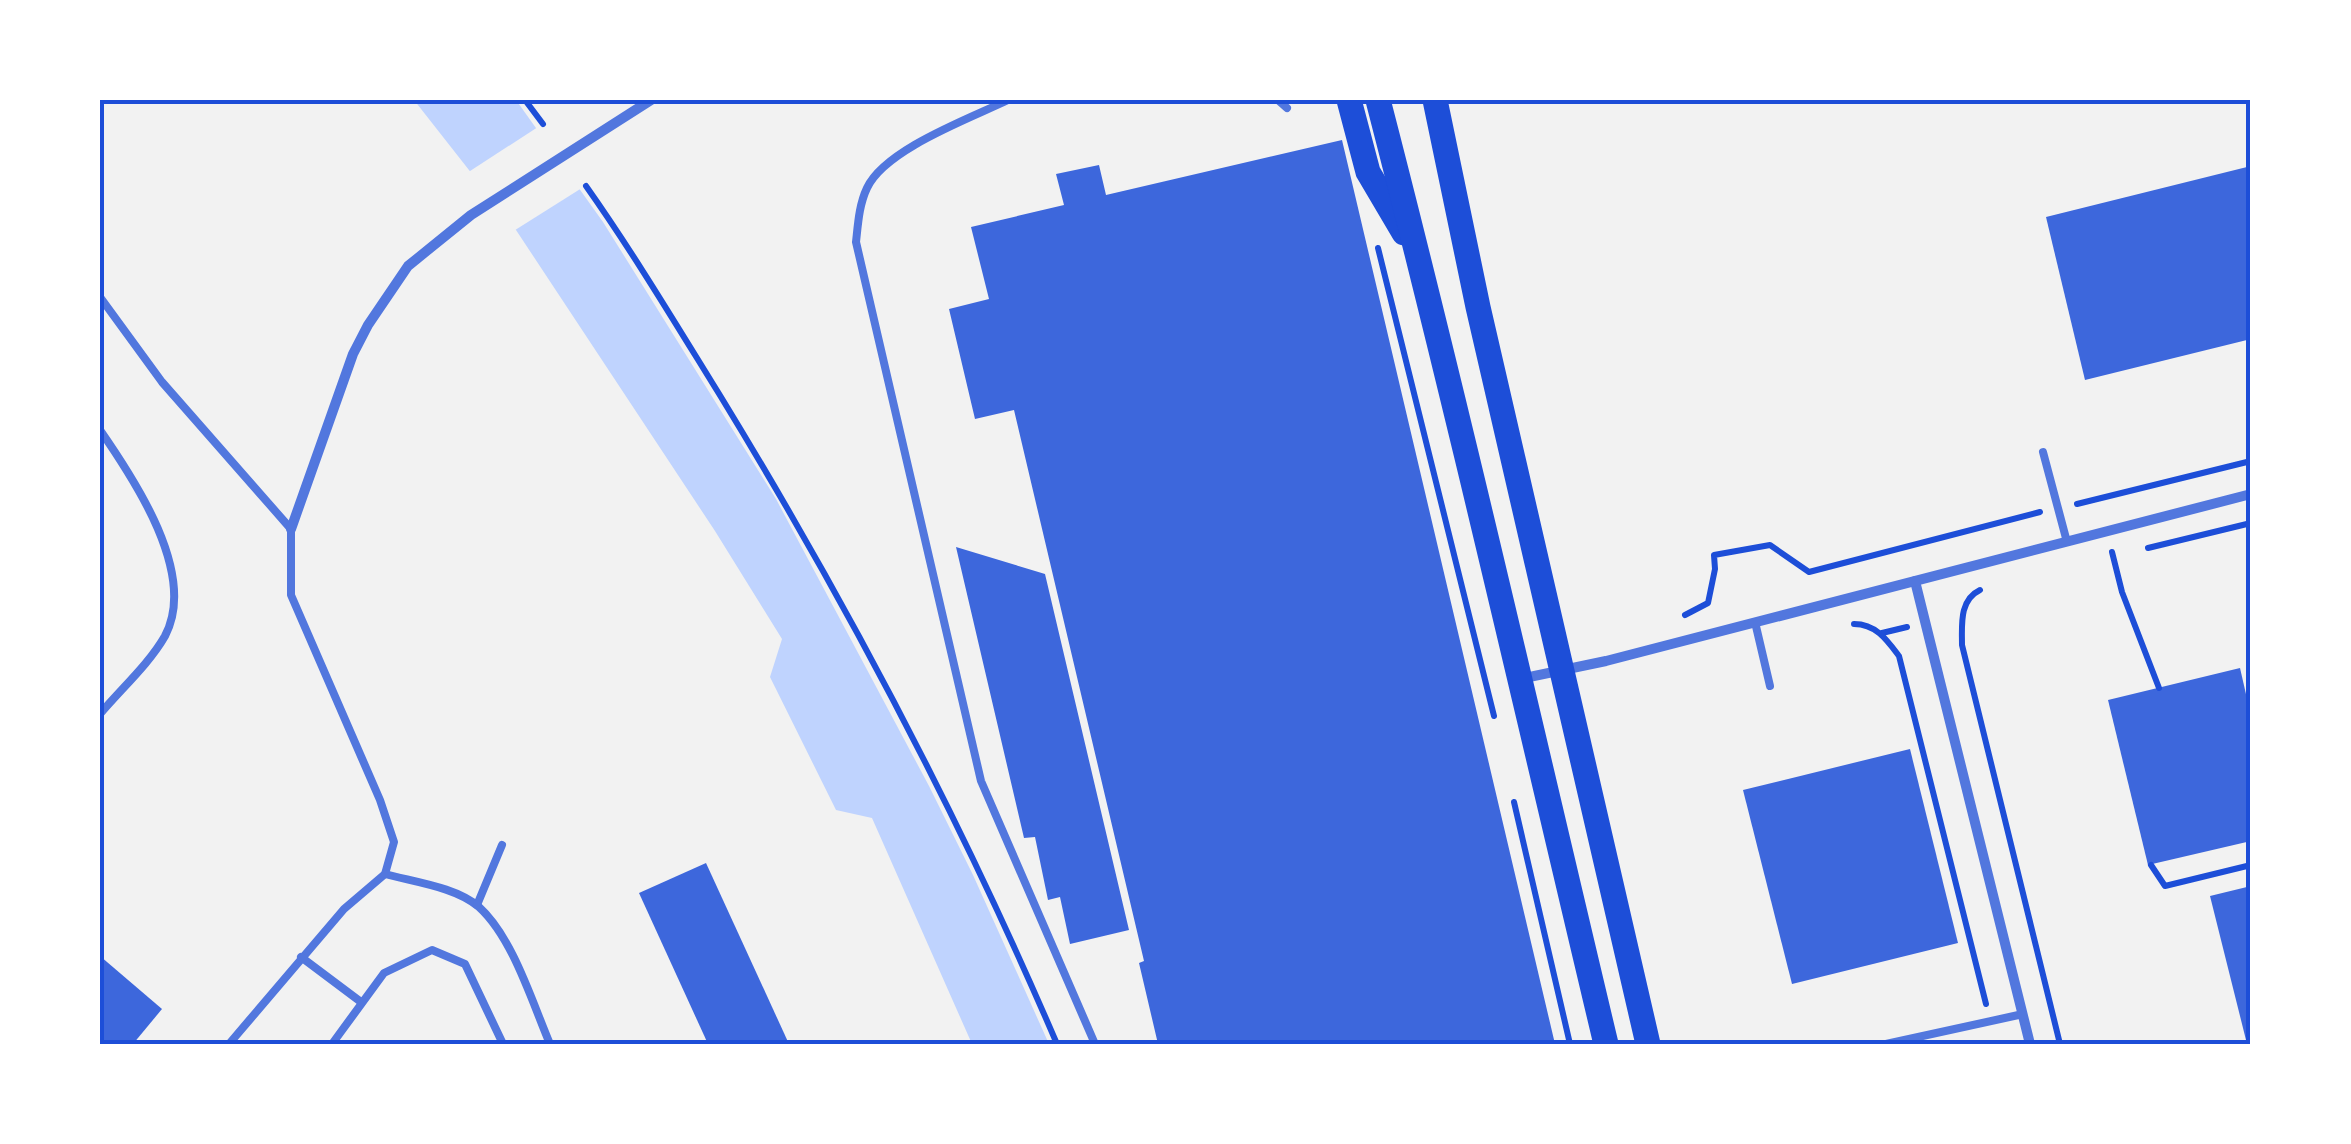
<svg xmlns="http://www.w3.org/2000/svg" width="2351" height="1144" font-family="Manrope,sans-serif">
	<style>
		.water { fill: #bfd3fe }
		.pier { fill: #f2f2f2 }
		.building { fill: #3d67dc }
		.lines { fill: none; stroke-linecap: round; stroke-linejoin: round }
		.path { stroke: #1d4ed8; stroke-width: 6 }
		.service { stroke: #5277de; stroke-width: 8 }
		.minor { stroke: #5277de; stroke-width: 10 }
		.trunk { stroke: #1d4ed8; stroke-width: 25 }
		.neatline { fill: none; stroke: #1d4ed8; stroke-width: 4 }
	</style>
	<rect width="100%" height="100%" fill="#f2f2f2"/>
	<path class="water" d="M414,100h102l87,122 173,277 153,287 44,89 76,169h-77l-100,-226 -36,-8 -66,-133 12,-38 -67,-108 -199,-301z"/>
	<path class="pier" d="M541,125l44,61 -73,46 -45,-59z"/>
	<g class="building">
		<path d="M1342,140l213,904h-397l-19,-81 5,-2 -130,-551 -39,9 -26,-110 40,-10 -18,-72 93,-22 -8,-31 43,-9 7,30z"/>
		<path d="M2251,166v173l-166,41 -39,-163z"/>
		<path d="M956,547l89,27 84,356 -59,14 -10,-47 -12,3 -13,-63 -11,1z"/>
		<path d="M2240,668l11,48v125l-103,24 -40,-165z"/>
		<path d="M1910,749l48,194 -166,41 -49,-194z"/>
		<path d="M706,863l83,181h-81l-69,-151z"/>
		<path d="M2251,886v158h-4l-37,-148z"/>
		<path d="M100,956l62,53 -29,35h-33z"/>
	</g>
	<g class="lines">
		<g class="path">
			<path d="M525,100l18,24"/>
			<path d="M586,186c48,68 91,140 135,211 127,208 240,423 336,647"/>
			<path d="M1378,248l116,468"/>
			<path d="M2077,504l174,-43"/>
			<path d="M2148,548l103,-25"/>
			<path d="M2112,552l10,40 37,96"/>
			<path d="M1980,590c-21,10 -18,35 -18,55l98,399"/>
			<path d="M1685,615l23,-12 7,-34 -1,-14 56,-10 39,27 231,-60"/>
			<path d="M1854,624c22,0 33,16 45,32l87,348"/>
			<path d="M1882,633l25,-6"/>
			<path d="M1514,802l56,242"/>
			<path d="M2151,865l14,21 86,-21"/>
		</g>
		<g class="service">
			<path d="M1008,100c-37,18 -123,49 -141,88 -8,17 -9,36 -11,54l125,539 114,263"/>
			<path d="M1278,100l9,8"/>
			<path d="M100,297l62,85 129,147v66l89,205 14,42 -9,32 -41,35 -115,135"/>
			<path d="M100,430c34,49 98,144 65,206 -16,28 -44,53 -65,78"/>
			<path d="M2043,452l24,90"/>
			<path d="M1755,622l15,64"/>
			<path d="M385,874c29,8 71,13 94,33 34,31 53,95 71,137"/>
			<path d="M477,905l25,-60"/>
			<path d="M301,957l60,45"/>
			<path d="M332,1044l52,-71 48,-23 33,14 38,80"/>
			<path d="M1886,1044l137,-30"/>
		</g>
		<g class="minor">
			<path d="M291,529l62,-175 15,-29 40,-59 63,-51 180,-115"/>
			<path d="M1915,581l115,463"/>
			<path d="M1520,679l86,-18 645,-167"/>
		</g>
		<g class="trunk">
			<path d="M1349,100l19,72 36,61"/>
			<path d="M1378,100c81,313 153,629 228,944"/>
			<path d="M1435,100l43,207 170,737"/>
		</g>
	</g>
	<rect width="2351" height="1144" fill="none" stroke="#ffffff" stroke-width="205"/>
	<rect x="102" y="102" width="2146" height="940" class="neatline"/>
</svg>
